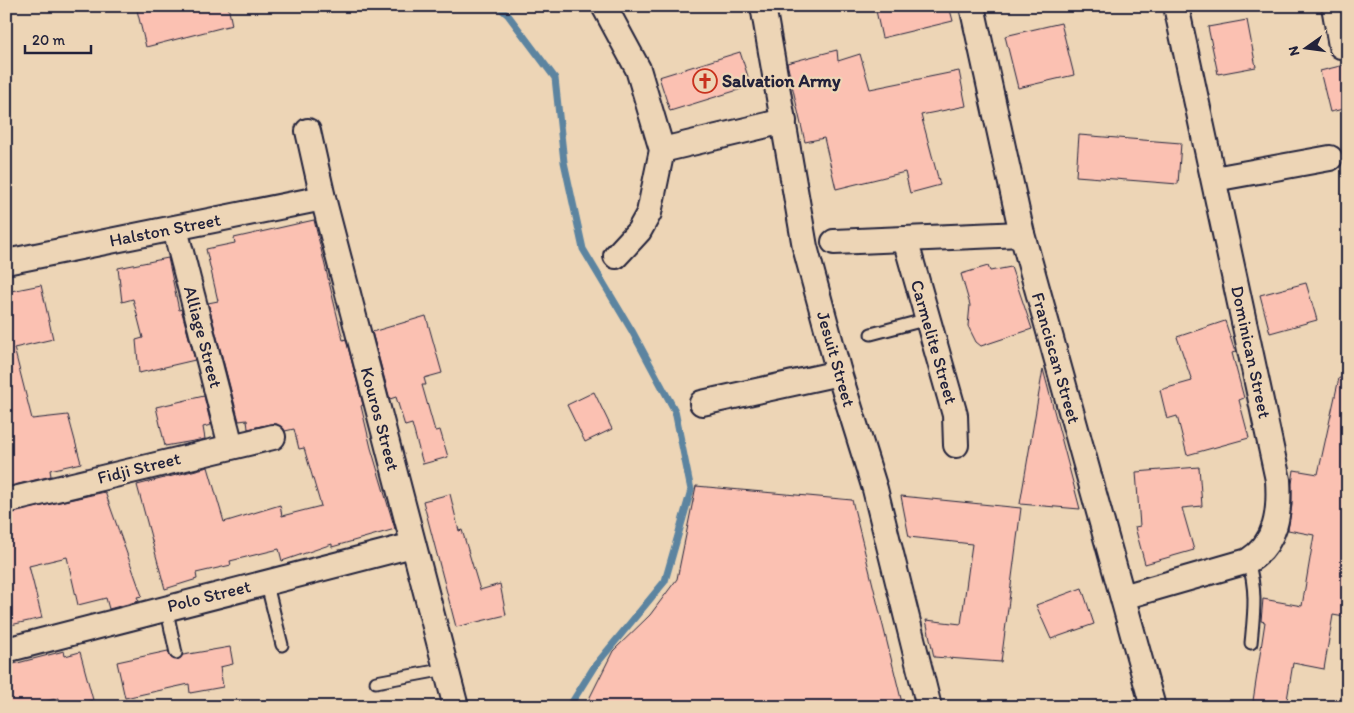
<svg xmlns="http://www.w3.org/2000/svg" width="1354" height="713" font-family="Itim,sans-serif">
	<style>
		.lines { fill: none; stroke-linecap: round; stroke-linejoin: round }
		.stream { stroke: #5c84a0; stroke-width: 7 }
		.building { fill: #fbc1b2; stroke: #22223b }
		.lane-casing { stroke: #22223b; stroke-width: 15 }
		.street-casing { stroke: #22223b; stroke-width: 28 }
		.lane { stroke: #edd5b6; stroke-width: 11 }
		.street { stroke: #edd5b6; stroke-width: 24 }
		.labels { text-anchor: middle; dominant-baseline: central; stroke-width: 4.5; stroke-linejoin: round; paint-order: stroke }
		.poi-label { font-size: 18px; font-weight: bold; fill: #22223b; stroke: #edd5b6; text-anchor: start }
		.street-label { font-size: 18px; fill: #22223b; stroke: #edd5b6 }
	</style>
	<rect width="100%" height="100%" fill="#edd5b6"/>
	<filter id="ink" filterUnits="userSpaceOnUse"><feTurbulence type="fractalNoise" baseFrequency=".02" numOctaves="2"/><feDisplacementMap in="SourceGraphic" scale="10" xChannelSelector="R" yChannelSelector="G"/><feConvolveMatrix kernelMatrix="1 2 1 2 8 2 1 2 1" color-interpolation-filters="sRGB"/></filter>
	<g filter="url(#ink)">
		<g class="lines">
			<path class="stream" d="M498,6l10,9 47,63 9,84 19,87 49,82 43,80 16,79 -26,91 -71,86 -25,40"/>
		</g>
		<g class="building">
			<path d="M136,6h92l4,19 -86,22z"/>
			<path d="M875,6h74l4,15 -71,17z"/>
			<path d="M1247,20l9,47 -38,7 -10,-47z"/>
			<path d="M1061,23l13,52 -56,13 -13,-52z"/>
			<path d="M837,50l1,11 22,-7 10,35 89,-18 7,35 -45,9 19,70 -30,8 -5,-21 -69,17 -12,-51 -19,4 -18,-79z"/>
			<path d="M740,52l11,34 -81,25 -11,-34z"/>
			<path d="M1348,64v44l-18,4 -10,-41z"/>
			<path d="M1079,135l102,8 -3,41 -102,-8z"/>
			<path d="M314,220l29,120 3,-1 17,66 -2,1 10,42 24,81 -63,18v-3l-50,17 -3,-12 -49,12 1,4 -35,8 1,6 -32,10 -28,-104 71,-18 16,55 56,-17 2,11 39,-10 -17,-58 -5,1 -5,-20 -9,2 -8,-7h-7l-22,5 -1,-9 -8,1 -31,-118 10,-2 -12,-52 29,-6 -1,-5z"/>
			<path d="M168,258l11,52 2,-1 14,51 -56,13 -3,-33 7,-2 -10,-39 -11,3 -4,-34z"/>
			<path d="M988,266l2,5 21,-4 21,62 -51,17 -5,-4 -8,-16 2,-21 -9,-31z"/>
			<path d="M1306,283l11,37 -47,13 -10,-38z"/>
			<path d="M41,285l12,54 -39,9 18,71 36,-4 13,48 -31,7 1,6 -45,11v-195z"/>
			<path d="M426,316l16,57 -18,5 2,7h-4l13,46 5,-1 8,27 -25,7 -11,-40 -7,2 -9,-29 -6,2 -18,-67z"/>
			<path d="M1225,321l10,31 -3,1 12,45 -5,2 10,38 -62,17 -10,-39 -10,3 -7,-29 32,-9 -15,-44z"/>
			<path d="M1043,369l37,140 -60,-5z"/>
			<path d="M1339,378l9,1v218l-4,20 -11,-2 -9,54 -31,-6 -7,43 -33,-5 12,-79 -4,-1 2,-22 39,7 12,-71 -26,-5 4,-25v-21l2,-14 24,4z"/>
			<path d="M594,392l18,37 -27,13 -18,-37z"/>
			<path d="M204,396l7,29 -8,2 2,12 -40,7 -9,-39z"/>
			<path d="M1199,467l3,39 -20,2 12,42 -49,14 -10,-37 5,-1 -4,-54z"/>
			<path d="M696,486l156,14 51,207h-318l28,-56 37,-36 27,-36z"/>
			<path d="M105,492l37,104 -5,1 2,4 -30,8 -3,-11 -28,7 -11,-48 -38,9 13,52 -36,8v-112z"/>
			<path d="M450,494l9,37 3,-1 18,60 20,-6 6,31 -50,12 -33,-126z"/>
			<path d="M901,496l120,12 -20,154 -67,-5 -8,-37 35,4 11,-80 -63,-7z"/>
			<path d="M1082,588l12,36 -43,15 -15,-34z"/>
			<path d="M230,647l3,17 -13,3 3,20 -33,6 -1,-9 -64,14 -8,-36 51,-11 3,7 6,2 6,-5z"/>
			<path d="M64,651l1,5 15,-4 13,48 -29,7h-3l-2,-9 -34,9h-19v-41z"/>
		</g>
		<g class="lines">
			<g class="lane-casing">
				<g id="lane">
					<path d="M871,334l57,-15"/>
					<path d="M1248,561c9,30 6,51 3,82"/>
					<path d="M266,581l16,64"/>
					<path d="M166,607l10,46"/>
					<path d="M376,682l70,-13"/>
				</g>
			</g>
			<g class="street-casing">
				<g id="street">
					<path d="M604,6l34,63 24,81 -13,63 -10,18 -23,25"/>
					<path d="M763,6l42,241 34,126 36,116 54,218"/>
					<path d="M972,6l50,228 131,473"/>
					<path d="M1334,6l7,40"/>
					<path d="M308,131l15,67 133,509"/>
					<path d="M662,150l122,-29"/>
					<path d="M1214,179l116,-21"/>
					<path d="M175,229l56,217"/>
					<path d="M905,239l50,176 1,30"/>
					<path d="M834,242l188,-8"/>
					<path d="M6,262l317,-64"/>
					<path d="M702,403l137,-30"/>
					<path d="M6,501l267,-64"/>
					<path d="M1123,597l125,-36c29,-18 32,-49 30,-81l-102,-474"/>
					<path d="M6,650l407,-105"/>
				</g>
			</g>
			<use href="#lane" class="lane"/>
			<use href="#street" class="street"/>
		</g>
	</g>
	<defs>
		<g id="church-ring" transform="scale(1.25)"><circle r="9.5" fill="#edd5b6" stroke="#c8321e" stroke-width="1.5"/><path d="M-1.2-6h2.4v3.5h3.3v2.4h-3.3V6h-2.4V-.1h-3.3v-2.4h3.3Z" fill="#c8321e"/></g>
	</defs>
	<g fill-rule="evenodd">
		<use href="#church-ring" x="705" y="81"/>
	</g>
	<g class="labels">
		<g class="poi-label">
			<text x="722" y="81">Salvation Army</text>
		</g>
		<g class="street-label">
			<text transform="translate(165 230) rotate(-11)">Halston Street</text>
			<text transform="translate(203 337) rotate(75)">Alliage Street</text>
			<text transform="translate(934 342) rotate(74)">Carmelite Street</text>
			<text transform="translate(1251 352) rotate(78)">Dominican Street</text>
			<text transform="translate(1056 358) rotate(74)">Franciscan Street</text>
			<text transform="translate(836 359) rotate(74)">Jesuit Street</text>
			<text transform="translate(380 419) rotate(75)">Kouros Street</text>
			<text transform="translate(139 468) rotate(-14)">Fidji Street</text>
			<text transform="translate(209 596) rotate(-14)">Polo Street</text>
		</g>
	</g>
	<rect width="1354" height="713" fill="none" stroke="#edd5b6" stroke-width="25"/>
	<rect x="12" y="12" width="1329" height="688" fill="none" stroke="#22223b" stroke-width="2" filter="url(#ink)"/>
	<g transform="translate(1306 48) rotate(256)" stroke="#edd5b6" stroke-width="4" paint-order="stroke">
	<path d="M0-4L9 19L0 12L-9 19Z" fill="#22223b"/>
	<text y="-8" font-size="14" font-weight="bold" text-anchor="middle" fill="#22223b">N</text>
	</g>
	<path d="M25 45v8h66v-8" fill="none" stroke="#22223b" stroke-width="2.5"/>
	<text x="32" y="45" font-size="15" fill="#22223b" stroke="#edd5b6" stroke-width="4" paint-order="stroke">20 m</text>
</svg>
